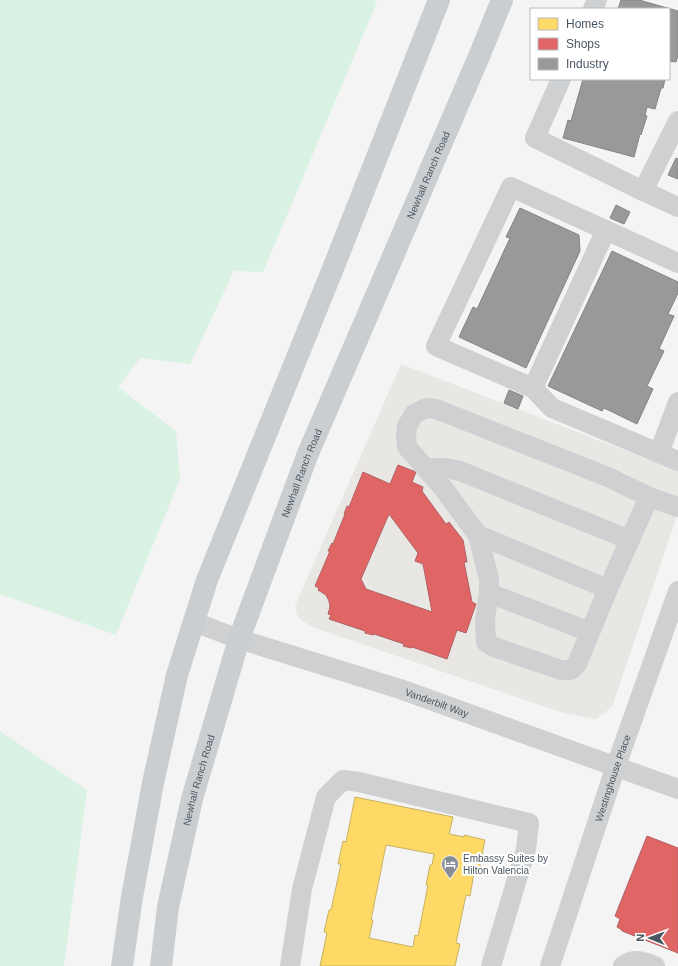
<svg xmlns="http://www.w3.org/2000/svg" width="678" height="966" font-family="Helvetica,sans-serif">
	<style>
		.commercial { fill: #e8e7e3 }
		.green { fill: #d9f2e3 }
		.homes { fill: #ffd966; stroke: #c9b264; fill-rule: evenodd }
		.shops { fill: #e06666; stroke: #b36164; fill-rule: evenodd }
		.industry { fill: #999; stroke: #818588 }
		.lines { fill: none; stroke-linecap: round; stroke-linejoin: round }
		.minor { stroke: #ced0d2; stroke-width: 20 }
		.major { stroke: #caced1; stroke-width: 22 }
		.labels { text-anchor: middle; dominant-baseline: central; stroke-width: 4; stroke-linejoin: round; paint-order: stroke }
		.street-label { font-size: 10px; fill: #4a5661; stroke: #fff }
		.poi-label { font-size: 10px; fill: #4a5661; stroke: #fff; text-anchor: start }
	</style>
	<rect width="100%" height="100%" fill="#f4f4f4"/>
	<path class="commercial" d="M401,364l277,107v42l-66,194 -16,12 -33,-6 -251,-86 -11,-7 -4,-5 -2,-9z"/>
	<g class="green">
		<path d="M0,0h374l3,2 -114,270 -29,-1 -44,93 -50,-6 -22,29 58,44 4,48 -64,156 -116,-41z"/>
		<path d="M0,731l87,59 -23,176h-64z"/>
	</g>
	<path class="homes" d="M355,797l98,20 -4,17 15,3v-2l21,5 -6,30 -8,-2v4l3,1 -4,23 -4,-1 -10,48 4,1 -5,22h-135l7,-33 -3,-1 5,-22h2l10,-46h-3l5,-23 3,1zM386,845l48,9 -2,11h-2l-4,20h2l-10,51 -3,-1 -2,12 -44,-9 4,-18h-2z"/>
	<g class="shops">
		<path d="M398,465l18,7 -4,10 11,5 -1,4 24,33 3,-2 14,18 4,22h-3l8,40 4,2 -10,29 -9,-3 -10,29 -35,-12 -1,1 -8,-2 1,-2 -30,-10 -1,1 -8,-2v-2l-36,-12 2,-4 -3,-1 2,-7 -1,-6 -3,-6 -8,-5 1,-2 -4,-2 15,-35h-2l4,-8 1,1 12,-30h-1l3,-8 2,1 14,-35 27,12zM389,514l29,39 -3,8 8,3 9,48 -66,-23 -5,-10z"/>
		<path d="M647,836l31,12v105l-56,-22v-1l-5,-3 3,-8 -5,-3z"/>
	</g>
	<g class="industry">
		<path d="M621,0h18l39,11v44l-2,7 -7,-1v-52h-51z"/>
		<path d="M583,79h82l-2,9h-2l-6,21 -8,-2 -2,8 2,1 -6,19 -1,-1 -6,23 -71,-19 5,-18 3,1z"/>
		<path d="M676,158l2,1v20l-10,-4z"/>
		<path d="M616,205l14,7 -6,12 -14,-6z"/>
		<path d="M520,208l59,27 1,16 -54,117 -67,-31 14,-30 4,2 33,-71 -4,-1z"/>
		<path d="M612,251l66,31v11l-10,21 6,2 -15,33 5,2 -17,35 6,3 -16,35 -33,-16 -2,3 -54,-25z"/>
		<path d="M509,390l14,6 -5,13 -14,-6z"/>
	</g>
	<g class="lines">
		<g class="minor">
			<path d="M593,9l4,-9"/>
			<path d="M561,79l-26,59 108,53 35,-70"/>
			<path d="M643,191l35,16"/>
			<path d="M678,263l-167,-76 -75,159 97,42 19,20 126,53"/>
			<path d="M533,388l73,-158"/>
			<path d="M659,453l19,-51"/>
			<path d="M427,468h19l14,3 170,69"/>
			<path d="M649,497l-41,92 -31,75 -6,6h-10l-67,-23 -8,-5 -1,-22 4,-27v-14l-11,-44 -35,-47 -36,-41 -1,-10 1,-11 7,-12 12,-6 10,1 172,68 41,20 29,10"/>
			<path d="M478,535l130,54"/>
			<path d="M489,593l101,39"/>
			<path id="s1" d="M194,622l45,17 161,50 278,100"/>
			<path d="M290,966l12,-77 24,-92 17,-17 16,2 170,41 -3,26 -35,117"/>
			<path id="s2" d="M550,966l66,-200 62,-175"/>
			<path d="M623,966c10,-9 21,-4 32,0"/>
		</g>
		<g class="major">
			<path d="M122,966l10,-69 21,-114 24,-108 30,-95 129,-319 103,-261"/>
			<path id="s3" d="M161,966l7,-59 24,-108 47,-160 68,-183 173,-402 22,-54"/>
		</g>
	</g>
	<defs>
		<g id="hotel-pin" transform="scale(0.9)"><path d="M0 17L-7.5 6A9.5 9.5 0 1 1 7.5 6Z" fill="#868d94" stroke="#fff"/><path d="M-6-4.5h1.5V1H6V5H4.5V3h-9V5H-6ZM-4 0a1.8 1.8 0 1 1 3.6 0ZM.5 0V-2.5h3Q6-2.5 6 0Z" fill="#fff"/></g>
	</defs>
	<g fill-rule="evenodd">
		<use href="#hotel-pin" x="450" y="864"/>
	</g>
	<g class="labels">
		<g class="street-label">
			<text stroke="none"><textPath href="#s3" startOffset="838">Newhall Ranch Road</textPath></text>
			<text stroke="none"><textPath href="#s3" startOffset="514">Newhall Ranch Road</textPath></text>
			<text stroke="none"><textPath href="#s1" startOffset="256">Vanderbilt Way</textPath></text>
			<text stroke="none"><textPath href="#s2" startOffset="198">Westinghouse Place</textPath></text>
			<text stroke="none"><textPath href="#s3" startOffset="190">Newhall Ranch Road</textPath></text>
		</g>
		<g class="poi-label">
			<text x="463" y="858">Embassy Suites by<tspan x="463" dy="12">Hilton Valencia</tspan></text>
		</g>
	</g>
	<rect x="530" y="8" width="140" height="72" fill="#ffffff" stroke="#b7bbc0"/>
	<rect x="538" y="18" width="20" height="12" fill="#ffd966" stroke="#b7bbc0"/>
	<text x="566" y="28" font-size="12" fill="#4a5661">Homes</text>
	<rect x="538" y="38" width="20" height="12" fill="#e06666" stroke="#b7bbc0"/>
	<text x="566" y="48" font-size="12" fill="#4a5661">Shops</text>
	<rect x="538" y="58" width="20" height="12" fill="#999999" stroke="#b7bbc0"/>
	<text x="566" y="68" font-size="12" fill="#4a5661">Industry</text>
	<g transform="translate(650 938) rotate(271)" stroke="#ffffff" stroke-width="3" paint-order="stroke">
	<path d="M0-3L7 15L0 10L-7 15Z" fill="#4a5661"/>
	<text y="-6" font-size="11" font-weight="bold" text-anchor="middle" fill="#4a5661">N</text>
	</g>
</svg>
